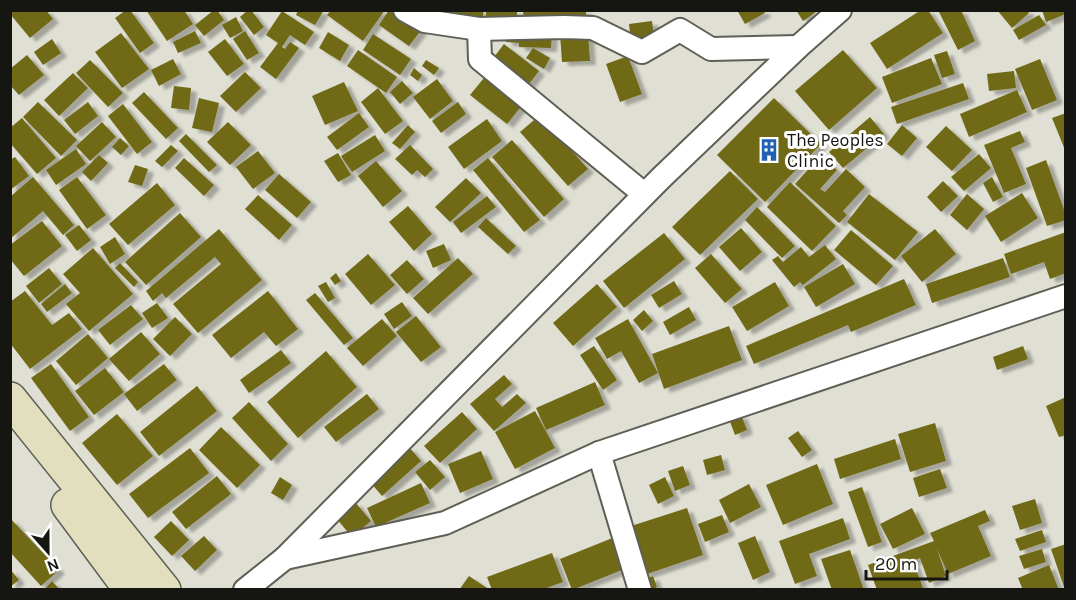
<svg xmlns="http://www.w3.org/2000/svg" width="1076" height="600" font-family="Karla,sans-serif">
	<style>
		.building { fill: #6f6a17; filter: url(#shadow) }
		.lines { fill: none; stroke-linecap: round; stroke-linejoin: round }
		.street-casing { stroke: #5f5f55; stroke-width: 26 }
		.secondary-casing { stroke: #5f5f55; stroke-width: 36 }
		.street { stroke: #fff; stroke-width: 22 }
		.secondary { stroke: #e1dfbe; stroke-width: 33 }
		.labels { text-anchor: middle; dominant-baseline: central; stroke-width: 6; stroke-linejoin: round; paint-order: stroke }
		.poi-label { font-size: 18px; fill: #151511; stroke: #fff; text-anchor: start }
	</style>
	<defs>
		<filter id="shadow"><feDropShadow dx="6" dy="4" stdDeviation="1.5" flood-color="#0004"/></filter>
	</defs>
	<rect width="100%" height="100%" fill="#e0dfd4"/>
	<g class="building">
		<path d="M10,10h36l7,9 -23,19 -20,-24z"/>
		<path d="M126,10h4l24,33 -14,10 -25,-35z"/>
		<path d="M146,10h38l9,14 -26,17z"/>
		<path d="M214,10h3l7,10 -20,16 -9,-11z"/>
		<path d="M248,10h3l13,17 -10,8 -14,-18z"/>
		<path d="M298,10h26l-9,15 -19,-10z"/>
		<path d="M331,10h54l-22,31 -36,-26z"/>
		<path d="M389,10h6l27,19 -13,17 -30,-21z"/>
		<path d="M455,10h29l-3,16 -28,-6z"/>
		<rect x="486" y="10" width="31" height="15"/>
		<path d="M523,10h63v11l-62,3z"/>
		<path d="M737,10h26l2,3 -20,11z"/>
		<path d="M796,10h23l-16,11z"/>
		<path d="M921,10h7l15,23 -56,36 -17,-26z"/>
		<path d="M943,10h18l14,31 -17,9 -19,-38z"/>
		<path d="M997,10h30l2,3 -17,15z"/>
		<path d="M1042,10h24v4l-20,8z"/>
		<path d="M282,11l32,21 -9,13 -15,-10 -8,12 3,2 5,-7 9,6 -23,31 -16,-12 18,-24 -12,-8z"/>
		<path d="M1039,15l7,10 -27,15 -6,-10z"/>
		<path d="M236,17l7,14 -13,7 -8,-13z"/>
		<path d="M652,21l2,17 -23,3 -2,-17z"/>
		<path d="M195,31l6,12 -23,10 -5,-11z"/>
		<path d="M245,31l14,22 -12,7 -14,-21z"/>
		<path d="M507,31l45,3 -1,14 -32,-1v-4l-13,-1z"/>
		<path d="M328,32l21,13 -9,16 -21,-13z"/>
		<path d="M121,33l28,36 -27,19 -27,-36z"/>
		<path d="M588,33l2,28 -28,1 -2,-28z"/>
		<path d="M373,34l38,25 -11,16 -37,-25z"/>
		<path d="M52,39l9,14 -18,12 -9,-13z"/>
		<path d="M225,39l19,25 -17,12 -19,-24z"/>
		<path d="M504,44l35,27 -13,17 -35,-27z"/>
		<path d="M533,48l17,10 -6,11 -18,-11z"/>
		<path d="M358,50l39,27 -11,16 -39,-27z"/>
		<path d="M843,50l34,38 -48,42 -34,-39z"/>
		<path d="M947,51l8,23 -13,4 -8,-23z"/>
		<path d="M27,55l17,20 -25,20 -9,-10v-16z"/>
		<path d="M628,56l14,38 -22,8 -14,-38z"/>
		<path d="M931,58l11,26 -50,19 -10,-26z"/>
		<path d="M173,59l8,15 -22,12 -8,-16z"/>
		<path d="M1040,59l17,41 -25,10 -17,-41z"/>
		<path d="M90,60l33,33 -15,14 -32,-34z"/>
		<path d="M426,60l13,8 -5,7 -12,-9z"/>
		<path d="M414,68l8,7 -4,6 -8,-6z"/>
		<path d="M1014,71l2,17 -27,3 -2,-17z"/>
		<path d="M245,72l16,16 -25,24 -16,-16z"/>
		<path d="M73,73l15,15 -29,28 -15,-16z"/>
		<path d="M488,73l36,30 -17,21 -37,-29z"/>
		<path d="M437,79l16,22 -23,18 -17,-22z"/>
		<path d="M402,81l11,12 -13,11 -10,-12z"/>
		<path d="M344,82l14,29 -33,14 -13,-29z"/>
		<path d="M963,83l6,16 -72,25 -6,-17z"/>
		<path d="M174,86l17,2 -2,22 -18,-2z"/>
		<path d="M378,88l25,33 -18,13 -24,-32z"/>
		<path d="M1017,90l10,22 -58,25 -9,-23z"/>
		<path d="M144,92l34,36 -12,11 -34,-36z"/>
		<path d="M199,98l20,5 -7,29 -20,-4z"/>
		<path d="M774,98l47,46 -56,58 -48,-47z"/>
		<path d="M38,102l39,38 -16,16 -38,-39z"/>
		<path d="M88,102l10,14 -23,18 -11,-14z"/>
		<path d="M458,102l8,12 -25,19 -9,-12z"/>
		<path d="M123,104l29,38 -15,12 -29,-38z"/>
		<path d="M359,113l10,14 -32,23 -10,-13z"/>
		<path d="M1066,113v37h-1l-13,-32z"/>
		<path d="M540,115l48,54 -20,17 -48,-54z"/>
		<path d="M870,117l14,17 -41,34 -14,-16z"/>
		<path d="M22,118l34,40 -19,16 -27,-31v-15z"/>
		<path d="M487,119l15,22 -38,28 -16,-22z"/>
		<path d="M102,122l14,15 -26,24 -14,-15z"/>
		<path d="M228,122l23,23 -21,20 -23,-23z"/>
		<path d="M408,125l7,7 -15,17 -8,-6z"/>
		<path d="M902,125l15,13 -15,18 -15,-12z"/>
		<path d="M946,126l26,24 -20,21 -26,-24z"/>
		<path d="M1020,131l5,11 -14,6 15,36 -22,9 -20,-48z"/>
		<path d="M186,134l31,31 -8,7 -30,-31z"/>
		<path d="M375,135l10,16 -33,21 -11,-16z"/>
		<path d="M120,138l9,8 -8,9 -9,-8z"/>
		<path d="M512,140l52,59 -20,18 -52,-60z"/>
		<path d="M171,145l7,6 -16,16 -7,-6z"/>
		<path d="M410,145l23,24 -8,8 -8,-7 -5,5 -17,-16z"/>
		<path d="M76,149l10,15 -30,21 -10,-15z"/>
		<path d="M258,151l17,22 -22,16 -17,-22z"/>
		<path d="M338,153l13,22 -13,7 -14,-21z"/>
		<path d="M979,154l12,14 -27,23 -13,-14z"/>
		<path d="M99,155l9,8 -17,18 -9,-9z"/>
		<path d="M821,155l16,15 -17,19 5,3 21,-23 19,18 -22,24 4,4 -8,8 -44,-39z"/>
		<path d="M15,157l14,19 -19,14v-30z"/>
		<path d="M184,158l30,27 -10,11 -29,-28z"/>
		<path d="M488,158l52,62 -16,12 -51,-62z"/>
		<path d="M1046,160l20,55v5l-19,6 -21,-58z"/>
		<path d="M376,161l26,30 -19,16 -25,-31z"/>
		<path d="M135,165l13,4 -6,17 -14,-4z"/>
		<path d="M730,171l28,28 -58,56 -28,-28z"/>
		<path d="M279,174l32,28 -14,16 -32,-28z"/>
		<path d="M33,177l41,48 -11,10 -20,-24 -33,28v-42z"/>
		<path d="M77,177l29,38 -19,14 -28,-39z"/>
		<path d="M992,177l11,20 -10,5 -10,-19z"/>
		<path d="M466,178l15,15 -31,29 -15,-15z"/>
		<path d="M943,181l15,15 -17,16 -14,-15z"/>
		<path d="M790,182l46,44 -24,25 -45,-44z"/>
		<path d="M157,183l18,22 -47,40 -19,-21z"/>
		<path d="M1022,193l16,25 -37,24 -16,-26z"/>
		<path d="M869,194l49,38 -23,28 -48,-38z"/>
		<path d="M967,194l17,15 -17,21 -17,-15z"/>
		<path d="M258,195l34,30 -13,15 -34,-31z"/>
		<path d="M487,196l9,11 -35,26 -8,-11z"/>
		<path d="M408,206l24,28 -18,17 -25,-29z"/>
		<path d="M757,207l38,39 -13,12 -37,-38z"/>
		<path d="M180,213l21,24 -55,48 -21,-23z"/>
		<path d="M486,218l30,28 -8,8 -30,-27z"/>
		<path d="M42,221l20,25 -38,30 -14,-17v-14z"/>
		<path d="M79,225l12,15 -14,11 -12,-16z"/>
		<path d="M741,228l21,24 -22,19 -21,-24z"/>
		<path d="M219,229l43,51 -64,53 -25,-29 48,-40 -6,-7 -49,41 -4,-5 -9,8 -7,-10z"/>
		<path d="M935,229l21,25 -34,28 -21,-26z"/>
		<path d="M851,230l42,36 -17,19 -42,-35z"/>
		<path d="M1066,232v41l-16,6 -6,-17 -33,12 -7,-20z"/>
		<path d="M664,233l21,26 -61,49 -21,-27z"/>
		<path d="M115,237l10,17 -15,10 -10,-17z"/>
		<path d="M444,244l7,16 -18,8 -7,-17z"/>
		<path d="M825,245l11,14 -33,26 -3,-3 -6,5 -22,-27 6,-4 5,6 18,-15 8,10z"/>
		<path d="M93,248l40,46 -44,37 -23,-27 14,-11 -17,-19z"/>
		<path d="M368,254l27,31 -24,20 -26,-31z"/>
		<path d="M711,254l31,35 -17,14 -30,-35z"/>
		<path d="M458,258l15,16 -45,40 -15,-16z"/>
		<path d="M1003,258l7,19 -78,26 -6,-19z"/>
		<path d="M407,260l17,19 -17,15 -17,-19z"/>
		<path d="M120,263l18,19 -4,5 -19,-19z"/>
		<path d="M843,264l12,20 -39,23 -12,-20z"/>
		<path d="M49,268l13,16 -23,19 -13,-17z"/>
		<path d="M336,273l5,8 -6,4 -5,-7z"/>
		<path d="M904,279l12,26 -65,27 -3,-7 -94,39 -8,-18z"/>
		<path d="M674,281l8,13 -23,14 -8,-13z"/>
		<path d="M326,282l9,16 -7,4 -10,-16z"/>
		<path d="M775,282l14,24 -42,25 -15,-24z"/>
		<path d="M65,284l7,9 -25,19 -6,-8z"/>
		<path d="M597,284l20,23 -44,39 -20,-23z"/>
		<path d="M25,291l27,34 17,-12 13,16 -52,40 -20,-26v-41z"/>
		<path d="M268,291l30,38 -22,17 -12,-14 -33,26 -19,-23z"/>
		<path d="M315,293l38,45 -9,7 -38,-45z"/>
		<path d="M402,302l10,14 -18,13 -10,-15z"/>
		<path d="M157,303l11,15 -16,10 -10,-15z"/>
		<path d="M131,305l12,14 -33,26 -12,-15z"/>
		<path d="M689,307l7,13 -26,15 -7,-13z"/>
		<path d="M644,310l9,11 -11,10 -9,-11z"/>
		<path d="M416,316l25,31 -20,15 -25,-30z"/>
		<path d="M175,317l17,17 -22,22 -17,-17z"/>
		<path d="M382,319l15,17 -34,30 -16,-18z"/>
		<path d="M628,319l30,54 -19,10 -18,-32 -14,8 -12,-21z"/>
		<path d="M729,326l13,34 -78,29 -12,-35z"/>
		<path d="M141,332l19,22 -31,27 -20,-22z"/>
		<path d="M88,334l20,24 -32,27 -20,-24z"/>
		<path d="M594,346l23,34 -14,10 -23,-35z"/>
		<path d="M1023,346l5,13 -31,11 -4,-13z"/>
		<path d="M281,350l10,13 -42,30 -9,-13z"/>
		<path d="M326,351l31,36 -59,51 -31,-36z"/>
		<path d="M51,364l38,53 -19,14 -39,-53z"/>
		<path d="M164,364l13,16 -40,31 -13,-17z"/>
		<path d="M105,368l19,24 -30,23 -19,-24z"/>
		<path d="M504,375l8,9 -17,15 7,8 15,-13 9,9 -32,28 -24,-27z"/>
		<path d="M595,382l10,23 -59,25 -10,-22z"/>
		<path d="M197,386l20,25 -58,45 -19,-24z"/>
		<path d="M367,394l12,15 -43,33 -12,-15z"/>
		<path d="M1066,397v38l-7,2 -13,-31z"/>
		<path d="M249,402l39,42 -17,17 -39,-43z"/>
		<path d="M535,411l20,37 -40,21 -20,-37z"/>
		<path d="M462,412l15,17 -37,34 -16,-17z"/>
		<path d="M117,414l36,42 -36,29 -35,-42z"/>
		<path d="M741,414l6,16 -12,5 -6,-16z"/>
		<path d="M935,423l11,38 -36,11 -12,-38z"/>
		<path d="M221,427l39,38 -23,23 -38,-38z"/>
		<path d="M798,431l14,19 -10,7 -14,-19z"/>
		<path d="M895,439l6,20 -61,20 -6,-20z"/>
		<path d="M409,447l12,14 -39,35 -11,-13z"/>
		<path d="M190,448l19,25 -61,45 -19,-24z"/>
		<path d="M481,451l12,28 -33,14 -12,-29z"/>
		<path d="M721,455l4,15 -18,5 -4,-15z"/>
		<path d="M430,460l15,17 -15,13 -15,-18z"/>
		<path d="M817,464l16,40 -50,21 -17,-40z"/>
		<path d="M683,466l7,19 -15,6 -7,-20z"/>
		<path d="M940,469l7,19 -28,9 -6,-19z"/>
		<path d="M217,476l14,18 -45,35 -14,-17z"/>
		<path d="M280,477l12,8 -9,15 -12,-7z"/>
		<path d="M665,477l9,19 -16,8 -9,-19z"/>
		<path d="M421,483l9,20 -54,24 -9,-19z"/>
		<path d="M749,484l12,23 -31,16 -11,-23z"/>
		<path d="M862,487l20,55 -14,5 -20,-55z"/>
		<path d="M1035,499l7,24 -22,7 -8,-24z"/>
		<path d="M355,502l16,19 -19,16 -16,-19z"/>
		<path d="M687,508l16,47 -59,20 -16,-48z"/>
		<path d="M912,508l13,26 -32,15 -13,-25z"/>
		<path d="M985,510l5,11 -12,5 13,30 -43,18 -11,-25 9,27 -17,7 -9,-25 -7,3 10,27 -46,2 -9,-25 66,-24 -4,-8z"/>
		<path d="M722,515l7,17 -24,10 -7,-18z"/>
		<path d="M10,518l49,52 -18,16 -31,-34z"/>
		<path d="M843,518l7,21 -41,15 8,22 -22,8 -16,-43z"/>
		<path d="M171,521l18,19 -17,16 -18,-19z"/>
		<path d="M1042,530l4,12 -26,9 -5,-12z"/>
		<path d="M204,536l13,14 -22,21 -14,-15z"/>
		<path d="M755,536l15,36 -17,8 -15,-37z"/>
		<path d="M615,537l12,31 -55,22 -12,-31z"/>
		<path d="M1066,544v46h-1l-14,-41z"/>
		<path d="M1042,549l4,13 -22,7 -5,-13z"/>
		<path d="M850,550l14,40h-32l-11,-31z"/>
		<path d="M552,553l11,29 -22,8h-49l-5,-13z"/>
		<path d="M1049,565l10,25h-36l-5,-12z"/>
		<path d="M10,569l9,11 -9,7z"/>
		<path d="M469,576l18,12 -2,2h-26z"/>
		<path d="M653,576l4,11 -6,3h-7l-3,-9z"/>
		<path d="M52,581l8,9h-16z"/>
	</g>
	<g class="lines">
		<g class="street-casing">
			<g id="street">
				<path d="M405,10l20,11 54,8 85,-2 29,1 49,24 38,-22 31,19 87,-2"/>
				<path d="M479,29l1,30 164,135"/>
				<path d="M599,453l41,137"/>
				<path d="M285,558l160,-35 154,-70 467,-157"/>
				<path d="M245,590l40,-32 376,-380 137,-131 42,-37"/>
			</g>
		</g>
		<g class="secondary-casing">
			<g id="secondary">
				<path d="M10,399l154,191"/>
				<path d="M68,505l63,85"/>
			</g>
		</g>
		<use href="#street" class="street"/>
		<use href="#secondary" class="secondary"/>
	</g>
	<defs>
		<g id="building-bare" transform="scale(1.8)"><path d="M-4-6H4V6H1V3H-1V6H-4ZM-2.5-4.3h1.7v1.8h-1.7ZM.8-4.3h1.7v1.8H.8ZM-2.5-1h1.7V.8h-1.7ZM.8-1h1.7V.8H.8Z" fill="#2161b2" stroke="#fff" stroke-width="2.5" paint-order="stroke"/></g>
	</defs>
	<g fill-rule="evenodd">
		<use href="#building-bare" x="769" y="150"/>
	</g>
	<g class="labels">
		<g class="poi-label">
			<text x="787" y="140">The Peoples<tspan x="787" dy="21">Clinic</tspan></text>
		</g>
	</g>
	<rect width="1076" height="600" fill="none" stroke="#151511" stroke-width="24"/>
	<g transform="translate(48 552) rotate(159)" stroke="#ffffff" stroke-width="4.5" paint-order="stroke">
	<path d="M0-4.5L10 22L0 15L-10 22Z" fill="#151511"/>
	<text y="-9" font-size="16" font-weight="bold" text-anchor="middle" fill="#151511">N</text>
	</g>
	<path d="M866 570v9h81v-9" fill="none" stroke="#151511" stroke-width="3"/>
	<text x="875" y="570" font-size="18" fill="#151511" stroke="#ffffff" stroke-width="4.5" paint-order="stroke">20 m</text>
</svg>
